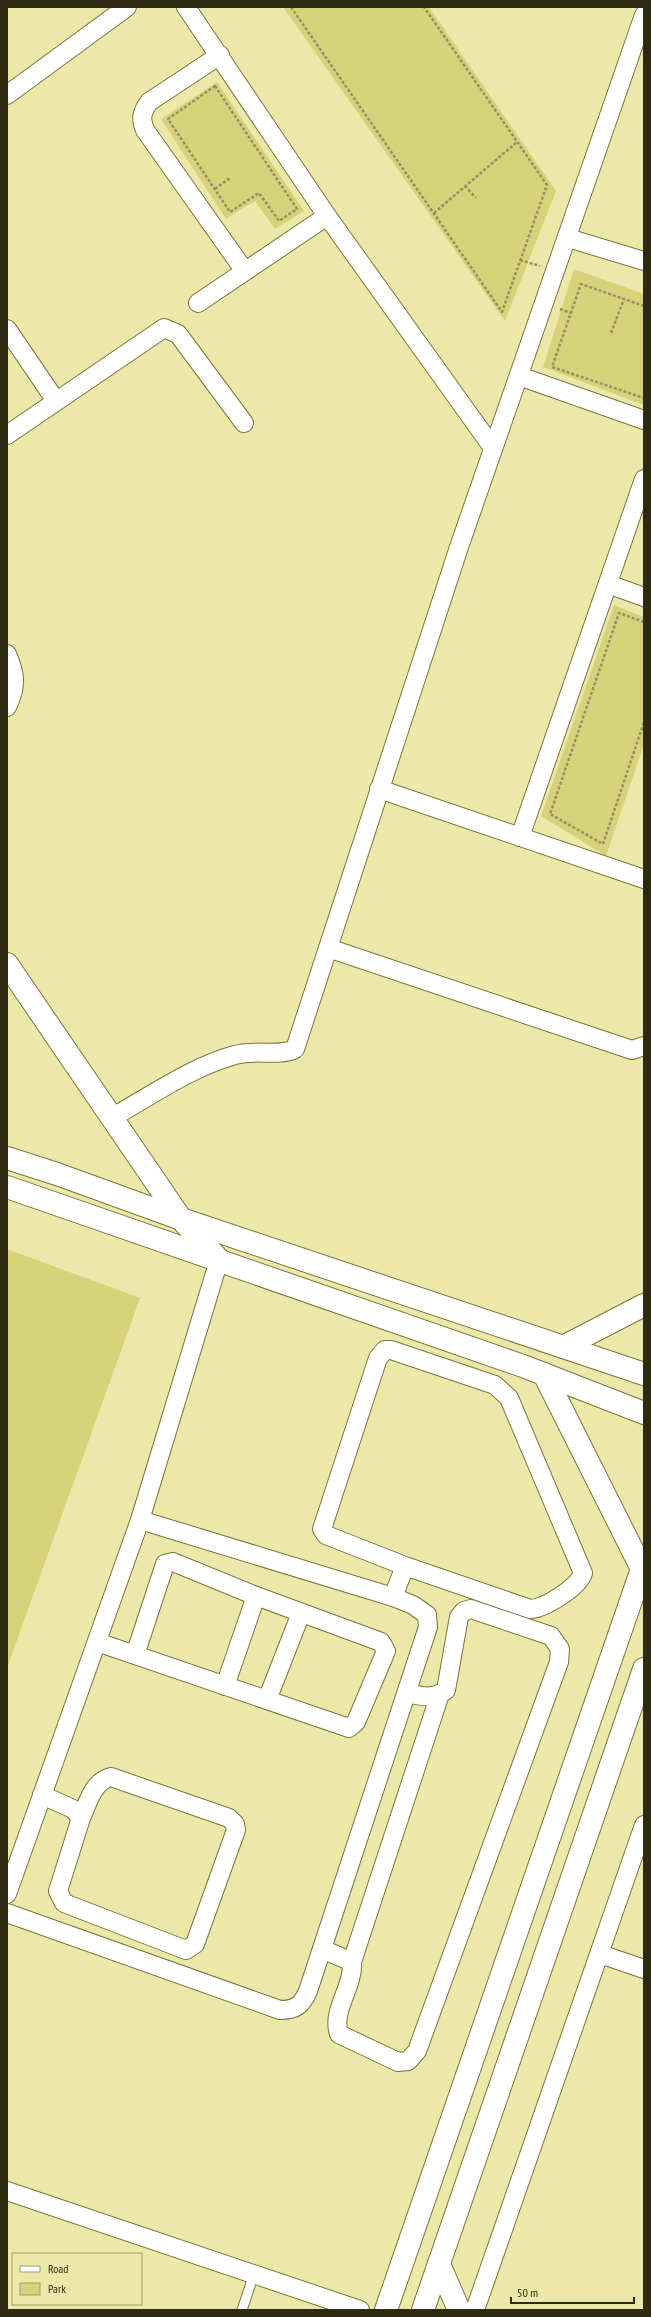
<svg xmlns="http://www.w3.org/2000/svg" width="651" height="2317" font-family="'PT Sans Narrow',sans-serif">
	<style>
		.green { fill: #d7d27a }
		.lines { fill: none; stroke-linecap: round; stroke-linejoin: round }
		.service-casing { stroke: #797539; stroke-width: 11 }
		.minor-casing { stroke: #797539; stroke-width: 20 }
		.tertiary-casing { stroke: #797539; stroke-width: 24 }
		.secondary-casing { stroke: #797539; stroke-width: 24 }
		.path { stroke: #939063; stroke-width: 2.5; stroke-dasharray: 3 2; stroke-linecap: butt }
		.service { stroke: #fff; stroke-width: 9 }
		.minor { stroke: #fff; stroke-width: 18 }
		.tertiary { stroke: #fff; stroke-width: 22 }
		.secondary { stroke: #fff; stroke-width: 22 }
	</style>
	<rect width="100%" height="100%" fill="#ece8a9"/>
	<g class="green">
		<path d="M283,7h146l127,184 -51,130z"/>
		<path d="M217,82l87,129 -29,18 -20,-28 -29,18 -65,-100z"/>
		<path d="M574,269l70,25v111l-101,-38z"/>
		<path d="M614,605l30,12v127l-38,112 -65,-40z"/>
		<path d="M7,1249l133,49 -133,370z"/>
	</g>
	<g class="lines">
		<g class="service-casing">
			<path id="service" d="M242,2310l12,-36"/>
		</g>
		<g class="minor-casing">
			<g id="minor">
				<path d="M186,7l141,209 166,232"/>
				<path d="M220,55l-71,47c-7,10 -9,16 -4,28l99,140"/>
				<path d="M7,95l120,-88"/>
				<path d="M568,238l76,23"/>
				<path d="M198,303l129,-87"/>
				<path d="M7,329l49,72"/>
				<path d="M519,376l125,44"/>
				<path d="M7,435l157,-107 14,6 66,89"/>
				<path d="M608,584l36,13"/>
				<path d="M7,654c9,21 10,32 0,53"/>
				<path d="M379,789l265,90"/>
				<path d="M520,837l124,-358"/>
				<path d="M328,948l304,102 12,-4"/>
				<path d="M111,1118c40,-22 80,-51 124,-63 20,-6 44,2 60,-6l164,-502 185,-532"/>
				<path d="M393,1597l12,-31 -79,-31 -4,-6 56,-171 7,-8h6l104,35 14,13 74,175c-4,14 -39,36 -53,36l-125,-43"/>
				<path d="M97,1642l252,86 7,-6 30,-71 -5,-9 -125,-46 -83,-34 -8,2 -30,91"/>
				<path d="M225,1686l31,-90"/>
				<path d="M267,1700l34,-87"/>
				<path d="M42,1795l31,14 8,9 -23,73 6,12 122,47 9,-6 41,-114 -1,-6 -6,-6 -118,-41c-18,4 -23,26 -30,41"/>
				<path d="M7,1894l133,-374 79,-260"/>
				<path d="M7,1913l273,97c16,0 22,-5 28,-19l120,-364 -1,-12 -14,-10 -20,-8 -253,-77"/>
				<path d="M322,1949l30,13c2,25 -21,48 -13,72l59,28 10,-1 9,-10 142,-389 1,-13 -9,-13 -80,-27 -7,2 -5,6 -13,73c-13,10 -25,6 -39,3"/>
				<path d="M600,1954l44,15"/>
				<path d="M352,1962l88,-268"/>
				<path d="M7,2191l353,119"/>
				<path d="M475,2310l169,-485"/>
			</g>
		</g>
		<g class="tertiary-casing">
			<g id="tertiary">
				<path d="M7,964l174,255 38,41"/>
				<path d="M439,2264l20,46"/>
			</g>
		</g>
		<g class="secondary-casing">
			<g id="secondary">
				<path d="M7,1158l50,16 124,45 463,155"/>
				<path d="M7,1187l516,179 121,47"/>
				<path d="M563,1347l81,-42"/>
				<path d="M544,1374l98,195"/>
				<path d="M386,2310l258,-747"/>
				<path d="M423,2310l221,-641"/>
			</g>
		</g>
		<g class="path">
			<path d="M291,7l211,305 45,-127 -123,-178"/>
			<path d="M215,86l82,123 -18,12 -20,-28 -29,19 -62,-93z"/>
			<path d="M465,186l11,12"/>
			<path d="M215,189l15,-11"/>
			<path d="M434,213l83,-71"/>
			<path d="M520,260l20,6"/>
			<path d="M644,306l-63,-22 -29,83 92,31"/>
			<path d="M560,309l11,4"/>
			<path d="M611,333l13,-34"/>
			<path d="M644,622l-25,-9 -69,201 53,30 41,-122"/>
		</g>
		<use href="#service" class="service"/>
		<use href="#minor" class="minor"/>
		<use href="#tertiary" class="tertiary"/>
		<use href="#secondary" class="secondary"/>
	</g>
	<rect width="651" height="2317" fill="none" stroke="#2c2a11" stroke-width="16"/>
	<rect x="12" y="2253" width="130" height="52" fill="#ece8a9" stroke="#9f9c6c"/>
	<rect x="20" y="2266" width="20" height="6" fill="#ffffff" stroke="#9f9c6c"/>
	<text x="48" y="2273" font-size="12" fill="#2c2a11">Road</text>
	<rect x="20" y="2283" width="20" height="12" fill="#d7d27a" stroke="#9f9c6c"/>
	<text x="48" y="2293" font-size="12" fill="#2c2a11">Park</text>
	<path d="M511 2297v6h123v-6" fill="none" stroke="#2c2a11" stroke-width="2"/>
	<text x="517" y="2297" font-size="12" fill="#2c2a11" stroke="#ece8a9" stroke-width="3" paint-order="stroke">50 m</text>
</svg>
